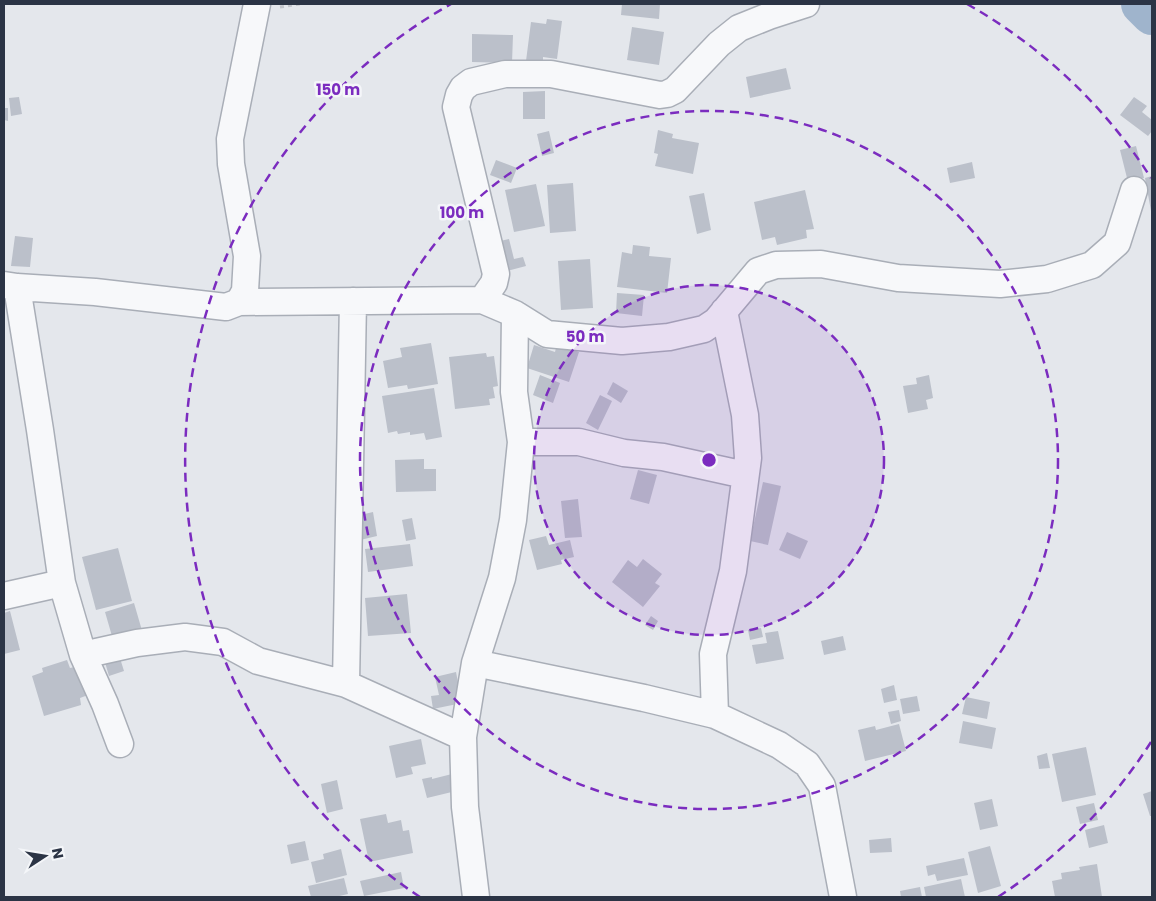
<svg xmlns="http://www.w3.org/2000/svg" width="1156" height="901" font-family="Poppins,sans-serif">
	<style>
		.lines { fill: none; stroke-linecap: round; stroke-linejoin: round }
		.river { stroke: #9fb4cc; stroke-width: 42 }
		.building { fill: #bbc0ca }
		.minor-casing { stroke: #a9aeb7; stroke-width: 29 }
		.path { stroke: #c2c5cb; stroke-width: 3; stroke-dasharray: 4 4; stroke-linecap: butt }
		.minor { stroke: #f7f8fa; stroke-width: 26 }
		.ring { fill: none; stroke: #7b2cbf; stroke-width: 2.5; stroke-dasharray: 9 6 }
		.centre { fill: #7b2cbf; stroke: #f4f6f9; stroke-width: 2.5 }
		.ring-label { font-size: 15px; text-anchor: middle; font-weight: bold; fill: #7b2cbf; stroke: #f4f6f9; stroke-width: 5; stroke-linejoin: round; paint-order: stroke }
	</style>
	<rect width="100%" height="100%" fill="#e4e7ec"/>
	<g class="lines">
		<path class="river" d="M1142 4 1152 14"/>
	</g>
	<path class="building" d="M622 4H660L659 19 621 15Z
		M547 19 562 21 557 59 543 57V63L526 61 531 22 546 24Z
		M632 27 664 32 659 65 627 60Z
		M472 34 513 35 512 63 472 62Z
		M786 68 791 89 750 98 746 77Z
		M545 91V119H523V92Z
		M19 97 22 114 11 116 9 98Z
		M1134 97 1147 106 1142 112 1152 120V131L1148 136 1120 115Z
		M4 108H8V121L4 120Z
		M658 130 673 134 672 138 699 143 693 174 655 166 658 154 654 153Z
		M549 131 554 153 542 156 537 134Z
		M1136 146 1144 178 1128 182 1120 150Z
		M496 160 517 168 511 183 490 175Z
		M972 162 975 178 950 183 947 168Z
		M1152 176V211H1151L1145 178Z
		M573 183 576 231 550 233 547 185Z
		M536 184 545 226 514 232 505 190Z
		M805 190 814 229 806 230 807 238 777 245 775 237 762 240 754 202Z
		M704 193 711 230 697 234 689 196Z
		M15 236 33 238 30 267 11 266Z
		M509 239 514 259 523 257 526 266 499 273 491 243Z
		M633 245 650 247 649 256 671 258 667 293 617 287 622 252 632 254Z
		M590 259 593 308 561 310 558 261Z
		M617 293 644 295 642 316 616 313Z
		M431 343 438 384 408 389 407 385 388 388 383 361 402 357 400 348Z
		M557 344 579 352 569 382 527 368 534 345 555 352Z
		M486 353 487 357 494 356 498 386 493 387 495 398 489 399 490 405 455 409 449 357Z
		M540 375 560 383 553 403 533 395Z
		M929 375 933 398 926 400 928 409 908 413 903 386 917 384 916 378Z
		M613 382 628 391 621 403 607 394Z
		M434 388 442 437 426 440 424 433 410 435V432L398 434 397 431 388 433 382 396Z
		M600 395 612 401 598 430 586 423Z
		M424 459V469H436V491L396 492 395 460Z
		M638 470 657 475 649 504 630 499Z
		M763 482 781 486 768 545 750 541Z
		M578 499 582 537 565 538 561 501Z
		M373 512 377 536 360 540 356 516Z
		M412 518 416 539 406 541 402 520Z
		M787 532 808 541 800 559 779 550Z
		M546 536 549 545 570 540 574 557 561 560 562 564 537 570 529 540Z
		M410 544 413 566 368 572 365 549Z
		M118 548 132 601 96 610 82 557Z
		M643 559 662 574 655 583 660 586 643 607 612 582 628 560 637 567Z
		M407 594 411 633 368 636 365 598Z
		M134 603 143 634 114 643 105 612Z
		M10 611 20 650 4 654V613Z
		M651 616 658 621 653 630 645 625Z
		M761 628 763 637 750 640 748 630Z
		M778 631 784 659 756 664 752 645 767 643 765 633Z
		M843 636 846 650 824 655 821 641Z
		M119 655 124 671 109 676 104 659Z
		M67 660 70 668 79 666 88 695 80 698 81 705 44 716 32 676 43 672 42 668Z
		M456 672 462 703 433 709 431 696 439 695 435 677Z
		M894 685 897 700 884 703 881 689Z
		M917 696 920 711 903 714 900 699Z
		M966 697 990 702 987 719 962 714Z
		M899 710 901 721 891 724 888 712Z
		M963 721 996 728 992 749 959 743Z
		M899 724 906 751 865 761 858 730 875 726 876 730Z
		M421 739 426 764 411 767 413 774 396 778 389 746Z
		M1086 747 1096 795 1062 802 1052 754Z
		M1047 753 1050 768 1039 769 1037 756Z
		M452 774 456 791 427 798 422 779 432 777V779Z
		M337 780 343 809 327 813 321 784Z
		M1152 791V816H1150L1143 794Z
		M992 799 998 826 980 830 974 803Z
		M1094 803 1098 820 1080 824 1076 807Z
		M386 814 388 823 401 820 403 831 409 830 413 853 369 862 360 819Z
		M1104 825 1108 843 1089 848 1085 830Z
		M891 838 892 852 870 853 869 840Z
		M305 841 309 860 291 864 287 845Z
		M990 846 1001 886 978 893 968 852Z
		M341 849 347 875 316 883 311 862 324 859 323 854Z
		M964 858 968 875 937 881 935 874 928 876 926 866Z
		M1097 864 1102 897H1055L1052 881 1062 879 1061 873 1080 870 1079 867Z
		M401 872 404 888 364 896 360 881Z
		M344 878 348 894 335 897H311L308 886Z
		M961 879 965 897H926L924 887Z
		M920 887 922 897H901L900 891Z"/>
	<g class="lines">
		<g class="minor-casing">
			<path id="minor" d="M4 285 17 287 95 292 226 307 239 302 245 291 247 256 231 164 230 139 257 4
				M17 287 40 430 62 583 83 655 105 704 120 744
				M482 300 494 283 496 274 456 107 459 95 463 88 471 82 505 74H551L660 95 667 94 675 90 719 44 739 28 769 16 806 4
				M239 302 482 300 515 314 547 334 622 341 669 337 704 329 716 321 758 271 776 265 821 264 898 278 1000 284 1047 279 1092 265 1117 243 1134 190
				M521 442H579L624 453 663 457 745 475
				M4 596 62 583
				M83 655 137 643 185 637 223 642 258 661 346 684 463 737
				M475 663 644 698 715 715 779 745 807 764 822 786 843 897
				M346 684 353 301
				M715 715 713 654 733 571 748 458 745 415 724 311
				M476 897 465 807 463 737 475 663 502 578 513 520 521 442 514 392 515 314"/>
		</g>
		<path class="path" d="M280 7 300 4"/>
		<use href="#minor" class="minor"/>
	</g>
	<circle cx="709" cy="460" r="175" fill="#7b2cbf" fill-opacity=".12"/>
	<g class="ring">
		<circle cx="709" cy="460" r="175"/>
		<circle cx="709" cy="460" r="349"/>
		<path d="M1151 742A524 524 0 0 1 998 897M420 897A524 524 0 0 1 451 4M967 4A524 524 0 0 1 1151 178"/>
	</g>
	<circle cx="709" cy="460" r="8" class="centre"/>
	<g class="ring-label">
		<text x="338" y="95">150 m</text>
		<text x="462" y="218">100 m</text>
		<text x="585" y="342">50 m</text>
	</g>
	<rect width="1156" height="901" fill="none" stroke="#2b3445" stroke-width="10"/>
	<g transform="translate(45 856) rotate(78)" stroke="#f4f6f9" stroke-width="4" paint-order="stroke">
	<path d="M0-4L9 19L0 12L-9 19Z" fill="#2b3445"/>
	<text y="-8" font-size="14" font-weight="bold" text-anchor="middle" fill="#2b3445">N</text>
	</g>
</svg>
